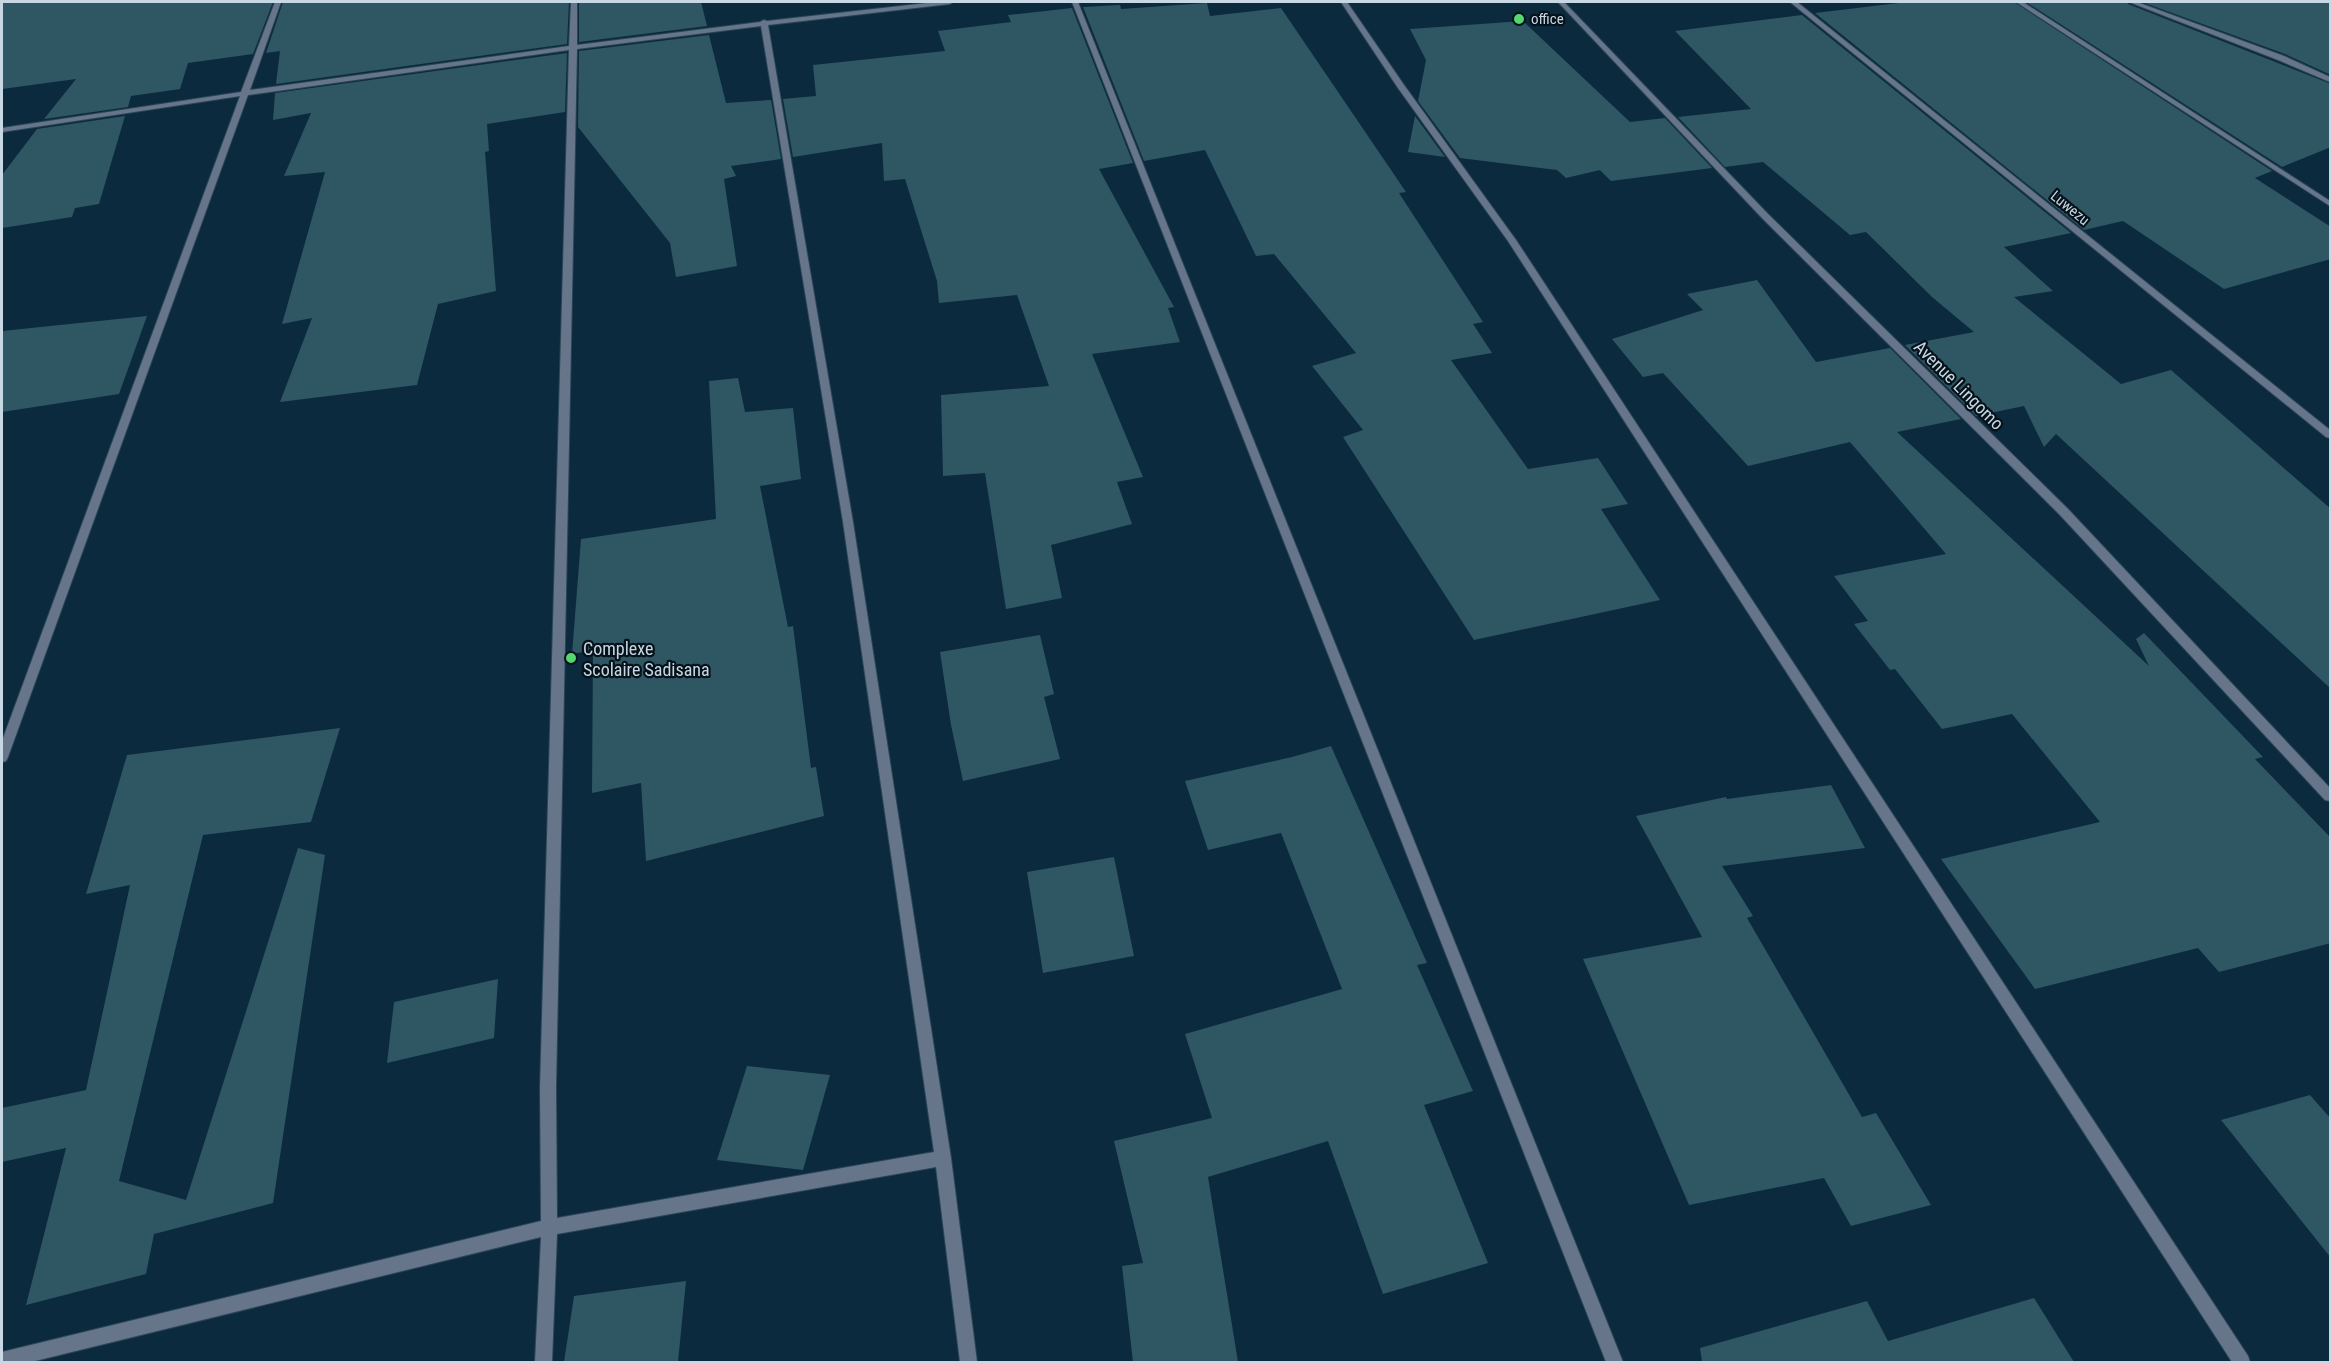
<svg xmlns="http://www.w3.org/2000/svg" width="2332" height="1364" font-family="'Roboto Condensed',sans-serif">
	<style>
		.building { fill: #2e5663 }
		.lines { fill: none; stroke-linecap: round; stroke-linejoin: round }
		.street-casing { stroke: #2a4658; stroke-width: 2 }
		.street { fill: #66758a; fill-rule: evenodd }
		.poi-dot { fill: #56d671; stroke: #06121a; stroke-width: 2 }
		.labels { text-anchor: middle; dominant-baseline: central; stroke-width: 4.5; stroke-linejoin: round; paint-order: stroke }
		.far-poi-label { font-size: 15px; fill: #c7d7e4; stroke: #06121a; text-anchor: start }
		.far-street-label { font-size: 15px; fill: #c7d7e4; stroke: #06121a }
		.street-label { font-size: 18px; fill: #c7d7e4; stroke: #06121a }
		.poi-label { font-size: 18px; fill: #c7d7e4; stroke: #06121a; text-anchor: start }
	</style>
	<rect width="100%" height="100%" fill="#0c2a3d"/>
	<path class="building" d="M2 2H273L253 54 188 63 180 89 131 96 128 107 44 119 76 79 2 89Z
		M283 2H569L567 44 276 84 280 51 266 53Z
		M579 2H701L707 26 579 42Z
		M1907 2H2014L2272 171 2255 178 2331 227V259L2224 289 2123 221 2084 230 1815 13Z
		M2026 2H2127L2128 4 2331 84V147L2282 167Z
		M2142 2H2331V75L2285 54Z
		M1207 3 1210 16 1281 8 1406 192 1399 193 1483 322 1473 324 1492 353 1451 360 1528 469 1598 458 1628 504 1601 509 1660 600 1474 640 1343 437 1363 430 1312 366 1356 353 1274 254 1256 256 1205 150 1144 161 1083 7 1120 5 1121 9Z
		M1072 8 1133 163 1099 169 1174 307 1168 308 1180 342 1092 354 1143 477 1117 482 1132 524 1051 545 1062 598 1006 609 985 473 943 476 941 395 1049 386 1017 295 939 303 937 281 905 179 884 181 882 143 793 157 783 99 816 96 813 65 945 51 938 31 1011 22 1008 15Z
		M1802 15 2071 233 2004 247 2053 291 2014 297 2121 384 2171 370 2331 509V689L2056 434 2044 447 2024 406 1976 416 1905 345 1974 332 1932 297 1866 232 1850 235 1763 162 1725 167 1678 117 1751 109 1675 31Z
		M1523 21 1630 122 1665 118 1712 168 1611 181 1600 170 1566 178 1557 170 1460 158 1418 101 1426 60 1410 29Z
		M709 35 726 103 771 100 781 159 731 166 736 176 724 179 737 266 676 277 670 243 578 127 579 51Z
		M567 53 565 112 487 124 489 151 485 152 496 291 438 304 417 385 280 402 312 318 282 324 325 172 284 176 311 113 273 120 275 93Z
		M125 116 99 204 75 208 72 217 2 228V175L37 129Z
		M1415 116 1445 157 1408 152Z
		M1757 280 1816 362 1890 348 1961 419 1897 432 2149 666 2136 639 2144 633 2263 757 2255 759 2331 838V943L2219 972 2198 948 2035 989 1941 859 2100 822 2012 714 1942 729 1895 669 1890 670 1854 624 1868 621 1834 576 1946 554 1850 442 1748 466 1663 373 1643 377 1612 339 1703 310 1687 294Z
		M147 316 119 394 2 412V331Z
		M738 378 745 412 793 408 801 479 760 486 788 627 793 626 811 768 816 767 824 816 646 861 641 783 592 793 593 650 572 654 581 539 716 519 709 381Z
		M1040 635 1054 694 1044 697 1060 759 963 781 951 725 940 652Z
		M340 728 311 822 203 835 119 1181 186 1200 298 848 325 855 273 1203 154 1234 146 1274 26 1305 66 1148 2 1162V1108L86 1090 130 885 86 894 127 755Z
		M1331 746 1427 963 1417 965 1473 1091 1424 1105 1488 1263 1383 1294 1328 1141 1208 1177 1238 1362H1133L1122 1266 1143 1263 1114 1141 1212 1118 1185 1034 1342 989 1281 833 1208 850 1185 781 1292 757Z
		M1831 785 1865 848 1722 866 1753 916 1747 918 1862 1117 1876 1113 1931 1205 1851 1226 1824 1178 1689 1205 1583 959 1702 937 1636 816 1726 797 1727 799Z
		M1114 857 1134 956 1043 973 1027 872Z
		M498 979 494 1038 387 1063 394 1002Z
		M747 1066 830 1075 803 1170 717 1160Z
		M2310 1095 2331 1119V1258L2221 1120Z
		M686 1281 678 1362H564L574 1296Z
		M2034 1298 2074 1362H1702L1700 1348 1867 1301 1888 1341Z"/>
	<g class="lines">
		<g class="street-casing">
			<path id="street" d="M275 2H281L250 90 569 46 571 2H577V45L760 22 764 20 767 21 936 2H953L950 4 768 25 853 522 951 1158 977 1362H960L936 1167 557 1234 552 1362H535L541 1237 31 1362H2V1352L541 1221 540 1088 569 50 248 95 8 757 6 761 2 762V741L240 96 2 132V128L241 92ZM761 26 843 522 934 1152 557 1218 556 1088 577 49Z
				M1072 2H1078L1623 1362H1606Z
				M1341 2H1347L1404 85 1516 240 2248 1356 2250 1362H2232L1508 241 1398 88Z
				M1558 2H1564L1768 214 2068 509 2330 788V801L2325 800 2060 515 1762 218Z
				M1790 2H1797L2330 430V438L2326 437Z
				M2016 2H2023L2330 201V206Z
				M2129 2H2137L2284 56 2330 77V82L2278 60Z"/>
		</g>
		<use href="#street" class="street"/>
	</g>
	<g class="poi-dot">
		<circle cx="1519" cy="19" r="6"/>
		<circle cx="571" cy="658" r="6"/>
	</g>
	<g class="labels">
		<g class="far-poi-label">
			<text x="1531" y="19">office</text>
		</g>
		<g class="far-street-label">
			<text transform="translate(2070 208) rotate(39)">Luwezu</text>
		</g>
		<g class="street-label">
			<text transform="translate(1959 385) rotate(45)">Avenue Lingomo</text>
		</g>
		<g class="poi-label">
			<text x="583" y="648">Complexe<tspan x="583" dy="21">Scolaire Sadisana</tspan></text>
		</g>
	</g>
	<rect width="2332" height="1364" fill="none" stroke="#c7d7e4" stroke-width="6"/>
</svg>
